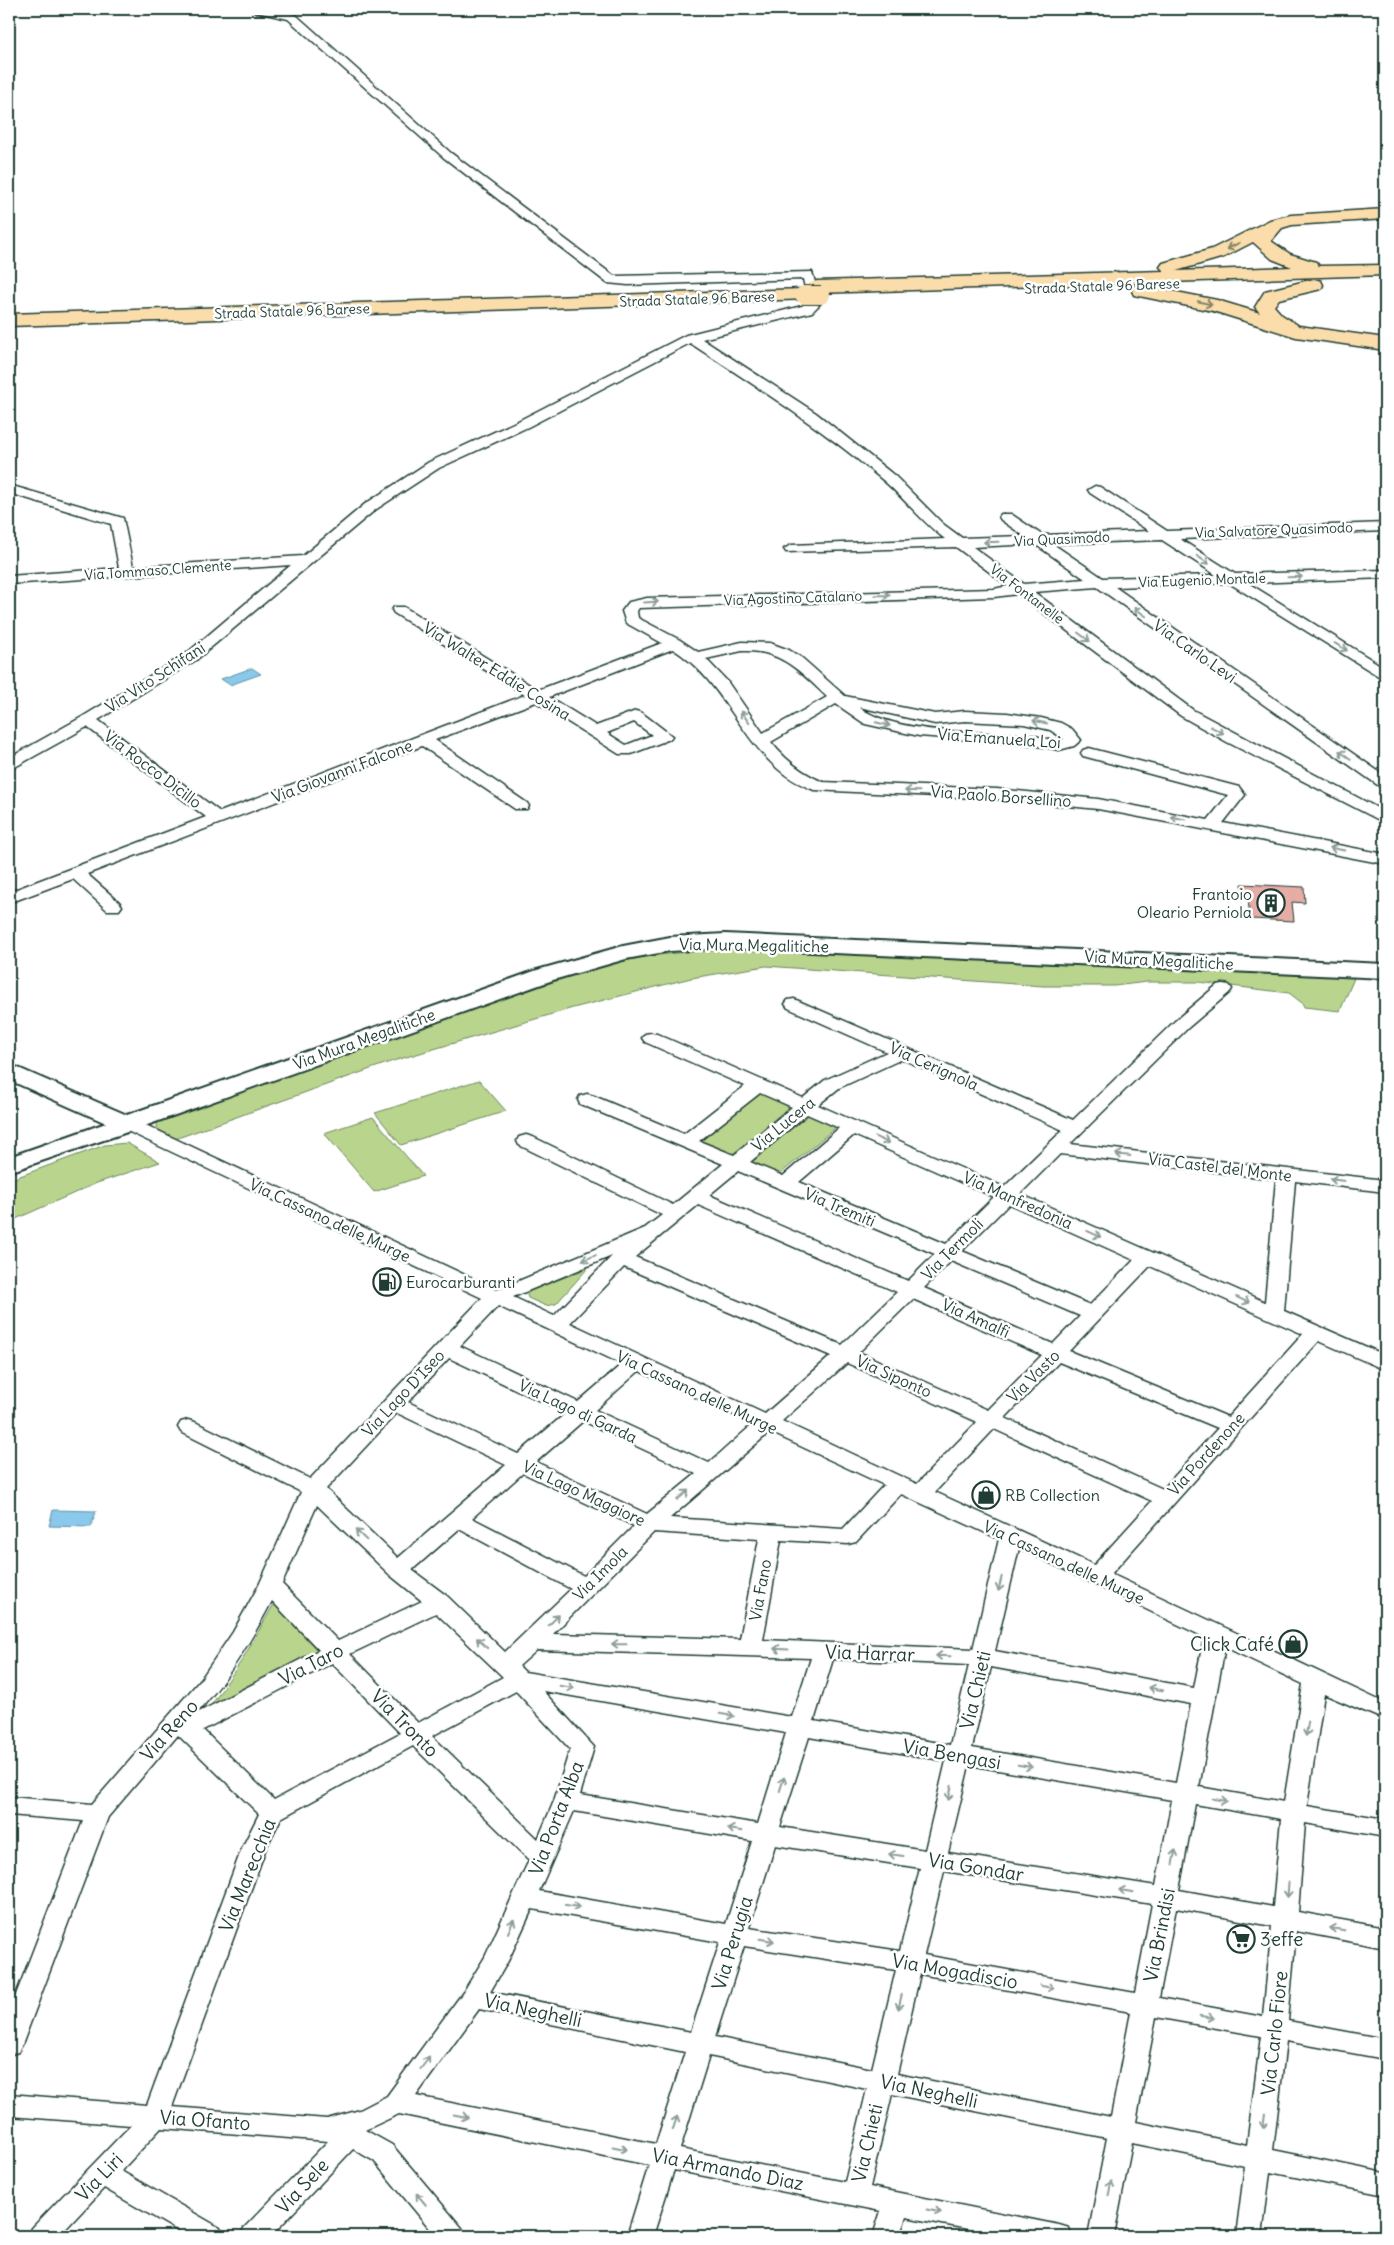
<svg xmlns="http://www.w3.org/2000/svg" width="1394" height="2245" font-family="Delius,sans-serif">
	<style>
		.green { fill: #b9d48c; stroke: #6c8860 }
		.water { fill: #8ac9eb; stroke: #5f91a2 }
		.building { fill: #e6aca6; stroke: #1f3d34 }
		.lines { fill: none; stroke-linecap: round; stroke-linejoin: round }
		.minor-casing { stroke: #1f3d34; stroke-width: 3 }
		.tertiary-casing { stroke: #1f3d34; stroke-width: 4 }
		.trunk-casing { stroke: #1f3d34; stroke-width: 3 }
		.minor { fill: #fff; fill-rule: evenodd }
		.tertiary { fill: #fff; fill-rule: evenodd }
		.trunk { fill: #fbddab; fill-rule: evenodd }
		.trunk-bridge-casing { stroke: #1f3d34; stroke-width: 20; stroke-linecap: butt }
		.trunk-bridge { stroke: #fbddab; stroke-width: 18 }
		.oneway { stroke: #82856a }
		.oneway2 { stroke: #8f9e9a }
		.labels { text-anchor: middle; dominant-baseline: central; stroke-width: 5; stroke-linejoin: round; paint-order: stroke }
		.far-street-label { font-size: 14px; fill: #1f3d34; stroke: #fff }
		.street-label { font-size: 16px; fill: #1f3d34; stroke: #fff }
		.poi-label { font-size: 16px; fill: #1f3d34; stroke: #fff; text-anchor: start }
		.near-poi-label { font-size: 19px; fill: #1f3d34; stroke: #fff; text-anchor: end }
		.near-street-label { font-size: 19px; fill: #1f3d34; stroke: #fff }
	</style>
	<rect width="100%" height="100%" fill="#fff"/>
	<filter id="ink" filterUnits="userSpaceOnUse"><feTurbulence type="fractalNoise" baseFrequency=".02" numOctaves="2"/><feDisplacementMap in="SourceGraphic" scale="10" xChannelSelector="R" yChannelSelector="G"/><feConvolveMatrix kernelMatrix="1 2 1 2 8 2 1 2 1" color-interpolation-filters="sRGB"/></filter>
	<g filter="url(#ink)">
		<path class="green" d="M719 949C931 953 1143 969 1355 976L1340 1011 1304 1007 1302 1003 1289 993 1198 982H1147L1114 986H1043L766 966 691 978 573 1008 393 1061 175 1139 157 1129V1124L162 1118 590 969 647 956Z
			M479 1080 506 1111 401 1145 375 1113Z
			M760 1093 790 1106 732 1155 701 1141Z
			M808 1115 836 1127 779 1175 751 1163Z
			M373 1117 423 1176 374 1192 324 1133Z
			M127 1143 160 1162 97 1183 9 1222V1180L105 1145Z
			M588 1268 556 1304 546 1306 528 1298 527 1295 530 1291Z
			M274 1604 319 1652 208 1710 242 1660Z"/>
		<path class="water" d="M252 668 261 674 230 685 221 679Z
			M53 1510 96 1511 91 1527 49 1526Z"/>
		<path class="building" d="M1242 884 1304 887 1305 903 1292 902 1294 921 1250 919 1248 899H1242Z"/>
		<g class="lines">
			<g class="minor-casing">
				<path id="minor" d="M251 9H269L296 15 451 153 614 276 812 272 821 303 812 312 702 339 816 413 895 476 943 524 962 538 1024 536 1001 520 999 517 1001 514H1011L1042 535 1149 531 1090 493 1088 490 1095 486 1100 487 1167 531 1385 523V531L1180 539 1235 574 1385 570V578L1248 583 1385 668V679L1380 677 1229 583 1115 587 1385 776V788L1379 786 1097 587 1034 592 1193 710 1385 812V823L1227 742 1181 716 1018 594 994 597 639 608 637 611 638 618 680 640 698 652 742 642 770 643 789 650 802 658 845 696 935 714 965 711 1007 713 1041 718 1061 723 1072 729 1081 740 1074 746 1059 750 1033 745 919 736 865 724 836 704 771 742C785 760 802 773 823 782L997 789 1098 799 1208 820 1228 795 1083 756 1081 753 1083 750 1089 748 1239 787 1245 795 1223 823 1385 854V864L1098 809 997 799 814 790C801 785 789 779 778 769 737 733 721 679 673 649L549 697 596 726 636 711 642 713 672 736 670 739 631 754H619L536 702 435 740 527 803 529 806 527 809H515L422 746 87 874 119 902 122 906 119 910H107L73 879 9 903V892L206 817 87 727 15 767 9 769V758L82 717 186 654 291 565 9 584V576L119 568 111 524 9 493V485L123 518 133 567 303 556 365 504 429 462 518 421 686 335 802 306 808 302 803 279 628 285 607 283 443 157 288 19 252 11ZM690 343C757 387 823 429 884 481 905 499 922 522 945 539L791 545 784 549 786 552 956 547 1008 586 994 589 647 598 629 602 622 611 626 623 662 643 538 690 404 607H394L392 610 394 613 525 695 220 812 98 720 196 660 375 510 439 468 528 427ZM1162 540 1216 575 1103 578 1053 544ZM1035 544 1085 579 1024 584 973 547ZM742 651C781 649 801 672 827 697L763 733 727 681 706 659ZM859 707 935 724 965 721 1024 724 1050 730 1064 739C1053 743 1041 736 1029 735 983 732 896 735 859 707ZM634 722 652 735 626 745 607 733Z
					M1223 984 1229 985 1232 989 1229 993 1189 1027 1070 1144 1385 1180V1192L1295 1181 1284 1311 1385 1355V1370L1319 1341 1111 1574 1385 1703V1720L1324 1694 1307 1806 1385 1819V1837L1305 1823 1298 1912 1385 1928V1948L1296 1931 1288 2021 1385 2039V2059L1286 2041 1273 2150 1385 2173V2195L1270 2172 1262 2236H1236L1245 2166 1132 2143 1114 2236H1088L1107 2138 892 2094 870 2187 1059 2225 1069 2228 1072 2236H1004L906 2217 899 2236H873L881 2211 674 2170 653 2236H627L649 2165 399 2114 365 2130 392 2145 462 2228 465 2236H436L374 2161 353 2149 271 2236H241L244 2228 328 2141 161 2128 121 2171 220 2228 223 2236H187L104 2188 59 2236H29L32 2228 131 2125 9 2116V2094L147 2105 242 1848 259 1814 178 1735 108 1817 22 2045 18 2052 9 2055V2013L83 1821 9 1815V1797L92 1804 201 1679 233 1632 259 1585 301 1492 181 1432 178 1427 181 1422 188 1420 195 1422 310 1479 482 1298 121 1128 119 1124 121 1120 128 1118 135 1120 497 1290 645 1228 662 1215 519 1145 517 1141 519 1137 526 1135 533 1137 673 1205 723 1164 580 1104 578 1100 580 1096 587 1094 594 1096 684 1134 745 1086 645 1042 642 1038 645 1034 651 1033 657 1034 803 1098 825 1080 887 1052 788 1008 785 1004 788 1000 794 999 1073 1120 1177 1019 1217 985ZM902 1059 1063 1130 1004 1187 818 1105 839 1088ZM760 1093 792 1107 734 1155 699 1141ZM807 1114 839 1128 783 1176 750 1162ZM854 1135 994 1197 946 1244 799 1182ZM1060 1154 1276 1179 1265 1302 1020 1194ZM738 1171 935 1254 908 1281 709 1195ZM1009 1204 1134 1260 1090 1305 962 1251ZM698 1205 897 1292 842 1345 635 1257ZM612 1256 554 1316 513 1297ZM951 1261 1080 1316 1053 1344 924 1288ZM1150 1266 1303 1334 1228 1417 1069 1351ZM624 1267 831 1356 765 1414 570 1323ZM913 1299 1042 1355 988 1410 859 1352ZM498 1306 622 1364 578 1402 460 1346ZM449 1358 566 1413 518 1454 408 1402ZM1059 1362 1218 1428 1163 1489 1005 1418ZM847 1363 977 1422 917 1484 782 1421ZM639 1371 753 1424 709 1463 595 1410ZM397 1413 506 1465 398 1558 326 1489ZM583 1421 696 1474 647 1514 536 1462ZM994 1429 1152 1501 1094 1565 935 1492ZM770 1432 884 1485 843 1529 670 1518ZM523 1473 634 1526 584 1576 472 1518ZM901 1494 999 1539 973 1649 763 1640 781 1540 848 1544 856 1542ZM317 1505 390 1575 422 1601 338 1641 282 1584ZM459 1529 571 1589 505 1652 447 1596 412 1570ZM654 1532 759 1539 740 1639 553 1634ZM1019 1548 1204 1637 1194 1688 995 1651ZM272 1601 319 1650 197 1713C228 1679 251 1641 272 1601ZM436 1613 503 1677 418 1723 350 1654ZM1225 1647 1303 1684 1284 1802 1199 1787ZM537 1650 811 1658 792 1717 525 1672 519 1666ZM833 1659 969 1665 950 1745 814 1721ZM332 1663 400 1733 274 1800 203 1730ZM991 1667 1191 1704 1176 1783 972 1748ZM516 1691 570 1749 554 1801 538 1839 432 1736ZM543 1691 786 1733 758 1824 580 1795 594 1747ZM809 1737 946 1761 925 1850 780 1827ZM413 1746 529 1860 485 1957 464 1991 387 2096 360 2110 327 2119 172 2107 266 1848 281 1818ZM969 1765 1172 1800 1156 1886 948 1853ZM1195 1804 1281 1819 1273 1907 1179 1890ZM574 1811 752 1841 726 1924 539 1891ZM775 1845 920 1868 900 1951 749 1928ZM944 1871 1152 1904 1135 1993 924 1955ZM1176 1908 1272 1926 1263 2017 1159 1998ZM532 1909 720 1942 691 2032 490 1992 508 1961ZM744 1946 896 1970 872 2069 715 2037ZM920 1974 1131 2012 1111 2117 897 2074ZM479 2009 685 2052 656 2144 416 2096ZM1156 2017 1261 2036 1247 2145 1136 2122ZM709 2056 867 2089 845 2182 680 2149Z"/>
			</g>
			<g class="tertiary-casing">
				<path id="tertiary" d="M725 934 1385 964V978L725 948 670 951 626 959 553 980 136 1129 9 1172V1157L106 1123 9 1080V1064L127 1115 537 970 623 946 670 937Z"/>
			</g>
			<g class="trunk-casing">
				<path id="trunk" d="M1385 209V219L1292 225 1282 228 1271 241 1290 254 1316 262 1319 266 1385 265V275L817 293 810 291 808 287 810 283 817 281 1164 271 1160 267 1163 263 1212 249 1270 220 1291 215ZM1253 242 1272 259 1292 267 1176 271 1224 257Z
					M1314 279 1321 281 1323 285 1321 289 1279 299 1274 306 1282 315 1299 326 1385 338V350L1296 337 1213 311 1134 295 1132 291 1134 287 1141 285 1217 300 1260 313 1255 307 1265 291Z
					M804 289 811 291 813 295 811 299 9 326V314Z"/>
			</g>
			<use href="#minor" class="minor"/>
			<use href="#tertiary" class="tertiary"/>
			<use href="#trunk" class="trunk"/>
			<g class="trunk-bridge-casing">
				<path id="trunk-bridge" d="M804 295H821"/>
			</g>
			<use href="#trunk-bridge" class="trunk-bridge"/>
		</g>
		<defs><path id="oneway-shaft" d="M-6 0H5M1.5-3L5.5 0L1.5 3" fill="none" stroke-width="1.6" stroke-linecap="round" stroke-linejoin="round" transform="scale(1.25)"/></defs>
		<g class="oneway">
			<use href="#oneway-shaft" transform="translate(1233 246) rotate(154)"/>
			<use href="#oneway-shaft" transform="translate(1205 303) rotate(13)"/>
		</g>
		<g class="oneway2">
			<use href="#oneway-shaft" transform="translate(991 542) rotate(178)"/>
			<use href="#oneway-shaft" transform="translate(1203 560) rotate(33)"/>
			<use href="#oneway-shaft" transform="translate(1295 577) rotate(-2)"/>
			<use href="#oneway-shaft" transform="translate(883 595) rotate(-1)"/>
			<use href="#oneway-shaft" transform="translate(651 602) rotate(-3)"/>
			<use href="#oneway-shaft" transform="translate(1140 612) rotate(-145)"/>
			<use href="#oneway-shaft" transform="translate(1084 637) rotate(37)"/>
			<use href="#oneway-shaft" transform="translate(1341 647) rotate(31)"/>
			<use href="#oneway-shaft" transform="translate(745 717) rotate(-125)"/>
			<use href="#oneway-shaft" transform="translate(1040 722) rotate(-169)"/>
			<use href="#oneway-shaft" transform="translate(883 724) rotate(14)"/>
			<use href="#oneway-shaft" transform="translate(1217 730) rotate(28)"/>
			<use href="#oneway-shaft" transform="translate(1345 755) rotate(-145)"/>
			<use href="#oneway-shaft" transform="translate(912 791) rotate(-178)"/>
			<use href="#oneway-shaft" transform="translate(1178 818) rotate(-169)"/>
			<use href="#oneway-shaft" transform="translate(1337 849) rotate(-169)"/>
			<use href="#oneway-shaft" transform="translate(882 1140) rotate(24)"/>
			<use href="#oneway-shaft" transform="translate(1123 1155) rotate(-173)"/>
			<use href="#oneway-shaft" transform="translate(1337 1180) rotate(-173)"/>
			<use href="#oneway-shaft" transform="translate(1094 1234) rotate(24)"/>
			<use href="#oneway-shaft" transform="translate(589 1258) rotate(158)"/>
			<use href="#oneway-shaft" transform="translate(1243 1300) rotate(24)"/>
			<use href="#oneway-shaft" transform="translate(683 1495) rotate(-40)"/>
			<use href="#oneway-shaft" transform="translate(361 1535) rotate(-136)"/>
			<use href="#oneway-shaft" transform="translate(1000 1584) rotate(103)"/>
			<use href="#oneway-shaft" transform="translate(554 1620) rotate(-45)"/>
			<use href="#oneway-shaft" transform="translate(482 1643) rotate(-137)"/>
			<use href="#oneway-shaft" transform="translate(619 1644) rotate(-179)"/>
			<use href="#oneway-shaft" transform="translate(781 1649) rotate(-177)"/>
			<use href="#oneway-shaft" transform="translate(943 1656) rotate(-178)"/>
			<use href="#oneway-shaft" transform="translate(567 1687) rotate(10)"/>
			<use href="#oneway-shaft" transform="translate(1156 1689) rotate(-169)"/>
			<use href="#oneway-shaft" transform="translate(727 1715) rotate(10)"/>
			<use href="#oneway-shaft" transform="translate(1307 1729) rotate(99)"/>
			<use href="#oneway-shaft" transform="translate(1025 1766) rotate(10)"/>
			<use href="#oneway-shaft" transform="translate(782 1784) rotate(-72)"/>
			<use href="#oneway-shaft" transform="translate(950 1793) rotate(103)"/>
			<use href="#oneway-shaft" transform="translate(1220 1800) rotate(10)"/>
			<use href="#oneway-shaft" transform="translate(735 1830) rotate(-170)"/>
			<use href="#oneway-shaft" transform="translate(896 1855) rotate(-172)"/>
			<use href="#oneway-shaft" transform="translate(1174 1857) rotate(-79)"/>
			<use href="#oneway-shaft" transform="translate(1288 1890) rotate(94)"/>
			<use href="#oneway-shaft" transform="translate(1126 1891) rotate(-171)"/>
			<use href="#oneway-shaft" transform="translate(572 1906) rotate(10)"/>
			<use href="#oneway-shaft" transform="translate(511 1926) rotate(-66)"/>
			<use href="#oneway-shaft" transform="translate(1337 1929) rotate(-170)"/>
			<use href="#oneway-shaft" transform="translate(767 1940) rotate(9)"/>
			<use href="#oneway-shaft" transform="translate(1047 1987) rotate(11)"/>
			<use href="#oneway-shaft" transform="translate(900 2002) rotate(103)"/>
			<use href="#oneway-shaft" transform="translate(1207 2017) rotate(10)"/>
			<use href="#oneway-shaft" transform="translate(425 2063) rotate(-53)"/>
			<use href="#oneway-shaft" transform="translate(461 2116) rotate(11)"/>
			<use href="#oneway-shaft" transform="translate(1264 2121) rotate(97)"/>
			<use href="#oneway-shaft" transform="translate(675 2123) rotate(-72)"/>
			<use href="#oneway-shaft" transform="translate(620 2148) rotate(11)"/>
			<use href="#oneway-shaft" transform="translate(1110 2188) rotate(-79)"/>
			<use href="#oneway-shaft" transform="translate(421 2199) rotate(-130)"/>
			<use href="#oneway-shaft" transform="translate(934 2211) rotate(11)"/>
		</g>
	</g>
	<defs>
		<g id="building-ring" transform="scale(1.4375)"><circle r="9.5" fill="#fff" stroke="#1f3d34" stroke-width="1.5"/><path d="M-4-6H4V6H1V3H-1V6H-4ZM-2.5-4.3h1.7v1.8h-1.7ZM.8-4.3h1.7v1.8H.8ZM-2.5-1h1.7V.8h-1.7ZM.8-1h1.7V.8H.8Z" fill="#1f3d34"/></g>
		<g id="fuel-ring" transform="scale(1.4375)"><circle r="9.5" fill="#fff" stroke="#1f3d34" stroke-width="1.5"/><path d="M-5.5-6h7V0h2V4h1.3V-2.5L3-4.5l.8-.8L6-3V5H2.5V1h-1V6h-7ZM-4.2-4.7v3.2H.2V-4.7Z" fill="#1f3d34"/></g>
		<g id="shop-ring" transform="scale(1.4375)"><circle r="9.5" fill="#fff" stroke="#1f3d34" stroke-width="1.5"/><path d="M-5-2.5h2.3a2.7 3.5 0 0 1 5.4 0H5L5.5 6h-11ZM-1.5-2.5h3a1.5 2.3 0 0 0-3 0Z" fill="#1f3d34"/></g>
		<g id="supermarket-ring" transform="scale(1.4375)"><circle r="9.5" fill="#fff" stroke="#1f3d34" stroke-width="1.5"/><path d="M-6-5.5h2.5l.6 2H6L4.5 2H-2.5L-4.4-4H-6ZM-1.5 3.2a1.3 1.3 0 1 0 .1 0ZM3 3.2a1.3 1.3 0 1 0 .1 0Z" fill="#1f3d34"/></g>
	</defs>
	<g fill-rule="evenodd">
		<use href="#building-ring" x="1271" y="903"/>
		<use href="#fuel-ring" x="387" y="1282"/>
		<use href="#shop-ring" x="986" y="1495"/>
		<use href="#shop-ring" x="1293" y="1644"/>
		<use href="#supermarket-ring" x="1241" y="1939"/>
	</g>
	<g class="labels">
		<g class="far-street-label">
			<text transform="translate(1102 286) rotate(-2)">Strada Statale 96 Barese</text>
			<text transform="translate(697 299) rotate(-2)">Strada Statale 96 Barese</text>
			<text transform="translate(292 311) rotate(-2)">Strada Statale 96 Barese</text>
			<text transform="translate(1274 530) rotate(-2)">Via Salvatore Quasimodo</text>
			<text transform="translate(1062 539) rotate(-3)">Via Quasimodo</text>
			<text transform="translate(158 570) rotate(-4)">Via Tommaso Clemente</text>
			<text transform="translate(1202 580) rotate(-2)">Via Eugenio Montale</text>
			<text transform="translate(1027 594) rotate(37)">Via Fontanelle</text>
			<text transform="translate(793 598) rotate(-2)">Via Agostino Catalano</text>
		</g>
		<g class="street-label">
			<text transform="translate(1195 651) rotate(35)">Via Carlo Levi</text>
			<text transform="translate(497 671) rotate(32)">Via Walter Eddie Cosina</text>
			<text transform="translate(155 677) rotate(-33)">Via Vito Schifani</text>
			<text transform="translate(999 738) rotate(4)">Via Emanuela Loi</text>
			<text transform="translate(153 769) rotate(37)">Via Rocco Dicillo</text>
			<text transform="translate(342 771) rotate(-21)">Via Giovanni Falcone</text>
			<text transform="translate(1001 796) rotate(4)">Via Paolo Borsellino</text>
			<text transform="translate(754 945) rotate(1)">Via Mura Megalitiche</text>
			<text transform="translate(1159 960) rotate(3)">Via Mura Megalitiche</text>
			<text transform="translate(364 1039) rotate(-20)">Via Mura Megalitiche</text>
			<text transform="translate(934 1066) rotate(24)">Via Cerignola</text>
			<text transform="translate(783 1124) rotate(-39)">Via Lucera</text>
			<text transform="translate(1220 1167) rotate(7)">Via Castel del Monte</text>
			<text transform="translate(1018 1200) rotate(24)">Via Manfredonia</text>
			<text transform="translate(840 1207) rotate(23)">Via Tremiti</text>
			<text transform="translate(330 1220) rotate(25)">Via Cassano delle Murge</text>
			<text transform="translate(952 1249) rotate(-45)">Via Termoli</text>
			<text transform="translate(976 1318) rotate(24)">Via Amalfi</text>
			<text transform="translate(894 1376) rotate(24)">Via Siponto</text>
			<text transform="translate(1033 1376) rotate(-45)">Via Vasto</text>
			<text transform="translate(697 1392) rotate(25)">Via Cassano delle Murge</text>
			<text transform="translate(403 1393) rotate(-47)">Via Lago D'Iseo</text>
			<text transform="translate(578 1411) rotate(25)">Via Lago di Garda</text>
			<text transform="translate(1206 1454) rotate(-48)">Via Pordenone</text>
			<text transform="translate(584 1493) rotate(25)">Via Lago Maggiore</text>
			<text transform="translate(1064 1562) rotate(25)">Via Cassano delle Murge</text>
			<text transform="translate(600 1573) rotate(-45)">Via Imola</text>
			<text transform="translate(760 1590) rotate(-80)">Via Fano</text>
		</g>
		<g class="poi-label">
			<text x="1252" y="894" text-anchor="end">Frantoio<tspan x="1252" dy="18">Oleario Perniola</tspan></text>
			<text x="406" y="1282">Eurocarburanti</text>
			<text x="1005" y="1495">RB Collection</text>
		</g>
		<g class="near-poi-label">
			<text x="1274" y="1644">Click Café</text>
			<text x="1260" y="1939" text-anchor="start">3effe</text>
		</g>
		<g class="near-street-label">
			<text transform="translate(870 1653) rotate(2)">Via Harrar</text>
			<text transform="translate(311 1664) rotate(-27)">Via Taro</text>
			<text transform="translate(975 1690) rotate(-77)">Via Chieti</text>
			<text transform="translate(405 1723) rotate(45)">Via Tronto</text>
			<text transform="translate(169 1730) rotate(-48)">Via Reno</text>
			<text transform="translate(952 1754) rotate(10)">Via Bengasi</text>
			<text transform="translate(556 1818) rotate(-69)">Via Porta Alba</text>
			<text transform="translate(976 1867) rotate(9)">Via Gondar</text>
			<text transform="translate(247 1875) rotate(-68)">Via Marecchia</text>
			<text transform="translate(1159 1935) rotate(-79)">Via Brindisi</text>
			<text transform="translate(732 1943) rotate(-73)">Via Perugia</text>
			<text transform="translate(955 1971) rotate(10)">Via Mogadiscio</text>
			<text transform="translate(533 2010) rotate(12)">Via Neghelli</text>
			<text transform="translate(1274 2033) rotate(-84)">Via Carlo Fiore</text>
			<text transform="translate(929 2091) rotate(12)">Via Neghelli</text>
			<text transform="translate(205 2120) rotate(4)">Via Ofanto</text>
			<text transform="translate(867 2143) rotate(-77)">Via Chieti</text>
			<text transform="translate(728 2169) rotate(11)">Via Armando Diaz</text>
			<text transform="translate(99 2177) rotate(-46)">Via Liri</text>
			<text transform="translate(302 2186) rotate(-47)">Via Sele</text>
		</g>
	</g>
	<rect width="1394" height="2245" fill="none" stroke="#fff" stroke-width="30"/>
	<rect x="15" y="15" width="1364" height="2215" fill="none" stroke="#1f3d34" stroke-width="2" filter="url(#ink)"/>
</svg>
